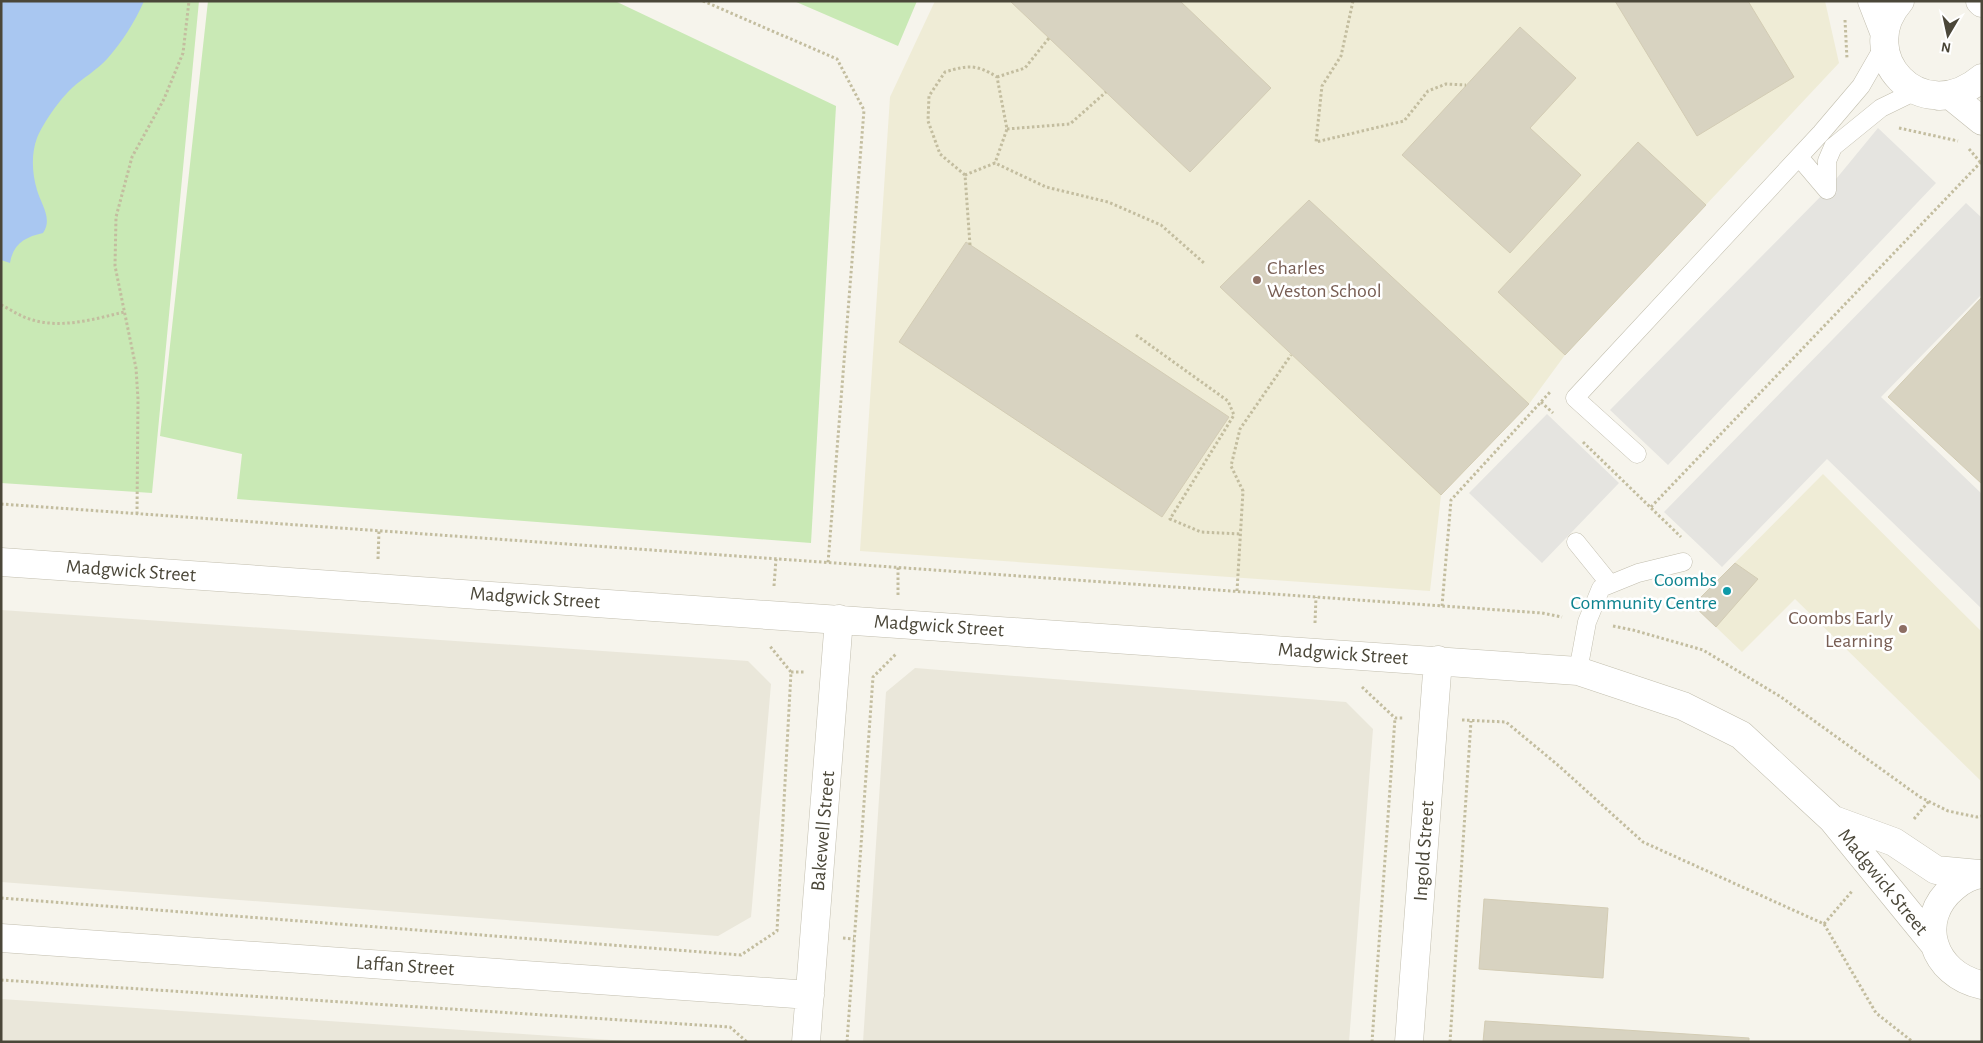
<svg xmlns="http://www.w3.org/2000/svg" width="1983" height="1043" font-family="'Alegreya Sans',sans-serif">
	<style>
		.residential { fill: #eae7da }
		.education { fill: #efecd6 }
		.green { fill: #c9e9b5 }
		.parking { fill: #e5e4e0 }
		.water { fill: #a9c7f1 }
		.building { fill: #d8d3c1; stroke: #d3ccb4 }
		.lines { fill: none; stroke-linecap: round; stroke-linejoin: round }
		.service-casing { stroke: #c2beae; stroke-width: 19 }
		.minor-casing { stroke: #c2beae; stroke-width: 29 }
		.path { stroke: #c3bd9f; stroke-width: 3; stroke-dasharray: 2.5 2.5; stroke-linecap: butt }
		.service { stroke: #fff; stroke-width: 18 }
		.minor { stroke: #fff; stroke-width: 28 }
		.education-dot { fill: #8d6e63; stroke: #fff; stroke-width: 2 }
		.culture-dot { fill: #0f9aa8; stroke: #fff; stroke-width: 2 }
		.labels { text-anchor: middle; dominant-baseline: central; stroke-width: 5; stroke-linejoin: round; paint-order: stroke }
		.education-label { font-size: 20px; fill: #785e54; stroke: #fff; text-anchor: start }
		.street-label { font-size: 20px; fill: #4b4739; stroke: #fff }
		.culture-label { font-size: 20px; fill: #0d838f; stroke: #fff; text-anchor: end }
	</style>
	<rect width="100%" height="100%" fill="#f6f4ec"/>
	<path class="residential" d="M1 610 748 661 771 684 751 917 718 936 1 882Z
		M915 668 1346 702 1373 729 1349 1042H863L886 692Z
		M1 999 642 1042H1Z"/>
	<path class="education" d="M935 1H1825L1839 63 1565 355 1529 404 1441 495 1430 591 860 551 890 97Z
		M1823 474 1982 632V782L1795 599 1742 652 1693 605Z"/>
	<path class="green" d="M1 1H199L152 493 1 483Z
		M208 1H615L836 106 811 543 237 499 242 454 160 436Z
		M794 1H917L898 46Z"/>
	<path class="parking" d="M1878 128 1936 183 1668 465 1610 410 1827 190Z
		M1966 203 1982 218V294L1881 397 1982 494V609L1827 459 1722 567 1664 512Z
		M1547 414 1619 483 1542 563 1469 493Z"/>
	<path class="water" d="M1 1H144C135 22 122 42 107 59 97 70 83 78 72 88 60 99 43 123 37 138 31 154 32 173 37 190 41 204 53 219 43 233 25 237 13 244 10 263L1 260Z"/>
	<path class="building" d="M1010 1H1180L1271 88 1190 172Z
		M1615 1H1748L1794 77 1697 136Z
		M1520 27 1576 78 1530 128 1581 175 1510 253 1402 155Z
		M1638 142 1706 205 1565 355 1498 292Z
		M1309 200 1529 404 1441 495 1220 287Z
		M966 242 1229 417 1162 517 899 342Z
		M1982 297V484L1888 397Z
		M1735 563 1758 579 1716 627 1693 605Z
		M1484 899 1608 908 1603 978 1479 969Z
		M1485 1021 1749 1038V1042H1483Z"/>
	<g class="lines">
		<g class="service-casing">
			<path id="service" d="M1799 157 1827 190
				M1827 190V161L1833 147 1881 108 1916 91
				M1637 454 1575 398 1821 133 1861 86 1884 46
				M1576 542 1610 584
				M1578 671 1587 622 1601 588 1638 573 1683 562"/>
		</g>
		<g class="minor-casing">
			<path id="minor" d="M1872 1 1884 32
				M1900 1C1853 54 1920 130 1982 78
				M1980 1 1982 3
				M1939 96 1950 95 1982 121
				M1 562 1578 671 1683 706 1741 735 1832 819 1934 944
				M1834 820 1894 842 1936 870 1979 874
				M1982 874C1972 875 1962 880 1954 887 1914 920 1933 975 1982 985
				M1 938 810 995
				M806 1042 839 619
				M1409 1042 1438 660"/>
		</g>
		<path class="path" d="M703 1 837 59 864 110 828 563
			M1353 1 1341 56 1322 86 1316 142 1404 121 1428 91 1446 84 1466 85
			M1845 20 1847 59
			M997 77 1025 68 1049 38
			M1899 128 1958 141
			M1007 129 1070 124 1106 92
			M1969 149 1981 163
			M965 175 940 154 928 121 929 96 945 72C968 65 976 64 997 77L1007 129 995 163
			M970 245 965 175 995 163 1046 187 1108 202 1161 225 1204 263
			M1 305C8 308 15 313 22 316 54 331 91 320 124 312
			M1136 335 1228 401 1234 415 1170 519 1201 532 1241 534
			M1541 402 1553 413
			M1583 442 1681 537
			M1 504 1542 613 1562 617
			M1651 507 1981 162
			M137 514 138 399 136 368 115 266 116 217 132 157 164 99 183 53 189 1
			M378 559 379 531
			M774 586 776 559
			M1237 591 1243 491 1231 466 1240 429 1291 355
			M898 595V567
			M1442 606 1451 500 1551 391
			M1315 623 1316 597
			M1613 626 1633 630 1703 650 1781 697 1920 797 1948 811 1977 817 1982 816
			M791 672H805
			M1362 687 1395 718H1404
			M1462 720 1506 722 1559 766 1643 842 1824 924 1876 1013 1913 1042
			M1914 819 1929 801
			M1 898 741 955 777 931 791 672 769 645
			M1824 924 1853 890
			M843 938 854 939
			M1 980 730 1027 747 1042
			M847 1042 873 677 897 653
			M1372 1042 1395 718
			M1450 1042 1471 721"/>
		<use href="#service" class="service"/>
		<use href="#minor" class="minor"/>
	</g>
	<g class="education-dot">
		<circle cx="1257" cy="280" r="5"/>
		<circle cx="1903" cy="629" r="5"/>
	</g>
	<circle class="culture-dot" cx="1727" cy="591" r="5"/>
	<g class="labels">
		<g class="education-label">
			<text x="1267" y="268">Charles<tspan x="1267" dy="23">Weston School</tspan></text>
			<text x="1893" y="618" text-anchor="end">Coombs Early<tspan x="1893" dy="23">Learning</tspan></text>
		</g>
		<g class="street-label">
			<text transform="translate(131 571) rotate(4)">Madgwick Street</text>
			<text transform="translate(535 598) rotate(4)">Madgwick Street</text>
			<text transform="translate(939 626) rotate(4)">Madgwick Street</text>
			<text transform="translate(1343 654) rotate(4)">Madgwick Street</text>
			<text transform="translate(823 831) rotate(-85)">Bakewell Street</text>
			<text transform="translate(1424 851) rotate(-86)">Ingold Street</text>
			<text transform="translate(1883 882) rotate(51)">Madgwick Street</text>
			<text transform="translate(405 966) rotate(4)">Laffan Street</text>
		</g>
		<g class="culture-label">
			<text x="1717" y="580">Coombs<tspan x="1717" dy="23">Community Centre</tspan></text>
		</g>
	</g>
	<rect width="1983" height="1043" fill="none" stroke="#4b4739" stroke-width="5"/>
	<g transform="translate(1948 35) rotate(189)" stroke="#ffffff" stroke-width="4" paint-order="stroke">
	<path d="M0-4L9 19L0 12L-9 19Z" fill="#4b4739"/>
	<text y="-8" font-size="14" font-weight="bold" text-anchor="middle" fill="#4b4739">N</text>
	</g>
</svg>
